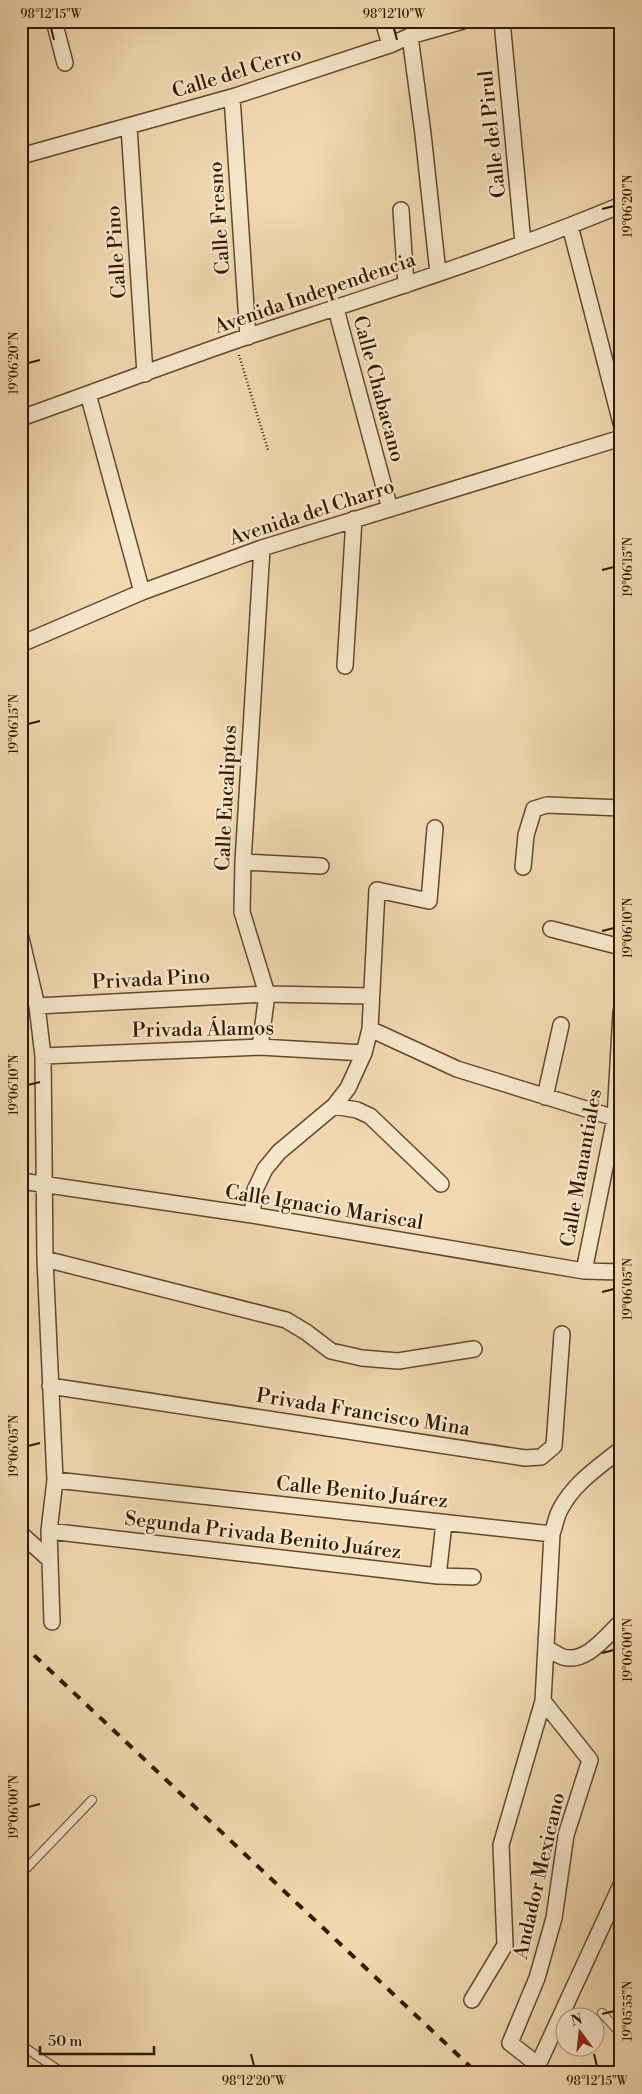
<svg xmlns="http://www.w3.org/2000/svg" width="642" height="2094" font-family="'Libre Bodoni',serif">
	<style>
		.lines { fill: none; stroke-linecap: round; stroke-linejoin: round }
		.service-casing { stroke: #62492c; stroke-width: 10 }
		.minor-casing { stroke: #62492c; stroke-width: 18 }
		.path { stroke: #331900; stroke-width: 2.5; stroke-dasharray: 1 2.5; stroke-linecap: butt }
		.service { stroke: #f6e6cc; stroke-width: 8 }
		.minor { stroke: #f6e6cc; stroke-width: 15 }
		.rail { stroke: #331900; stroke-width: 4; stroke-dasharray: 9 9; stroke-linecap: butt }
		.ticks { fill: none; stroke: #331900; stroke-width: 2 }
		.labels { text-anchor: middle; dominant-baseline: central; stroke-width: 4.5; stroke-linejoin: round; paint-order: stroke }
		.street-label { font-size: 20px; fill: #331900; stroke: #f6e6cc }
		.neatline { fill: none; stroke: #331900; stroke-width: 2 }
		.ticks-label { font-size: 12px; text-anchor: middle; fill: #331900 }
	</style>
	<rect width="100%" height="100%" fill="#f1d8b0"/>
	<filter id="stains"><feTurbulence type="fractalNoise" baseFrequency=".004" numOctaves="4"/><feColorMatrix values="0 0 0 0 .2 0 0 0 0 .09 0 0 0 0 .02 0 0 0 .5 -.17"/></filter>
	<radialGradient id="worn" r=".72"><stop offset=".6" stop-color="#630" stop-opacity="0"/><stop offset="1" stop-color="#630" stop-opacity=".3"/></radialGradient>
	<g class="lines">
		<g class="service-casing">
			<path id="service" d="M21 1874 92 1800
				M602 2013 621 2034
				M21 2045 63 2073"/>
		</g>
		<g class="minor-casing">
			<path id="minor" d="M54 21 65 63
				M383 21 390 45
				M502 21 523 243
				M410 36 423 134 438 273
				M232 97 248 337
				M129 127 145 374
				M21 156 232 97 390 45 410 36 463 21
				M401 210 406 285
				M570 226 621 423
				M336 309 390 509
				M88 394 142 592
				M21 418C97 391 173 362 249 336 374 295 499 256 621 205
				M21 644 142 592 262 548 621 438
				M345 666 354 519
				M243 862 321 866
				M523 867 526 835 534 809 547 805 621 808
				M551 929 621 947
				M21 938 37 1006 43 1056 45 1259 55 1480 49 1531 52 1622
				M37 1006 267 994 370 996
				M370 1029 457 1069 615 1118
				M260 1047 267 994 242 912 243 862 262 548
				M43 1056 260 1047 364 1053
				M545 1097 561 1025
				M334 1106 357 1110 370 1116 441 1184
				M21 1181 252 1215 584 1271 621 1272
				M252 1215 255 1190 265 1169 279 1152 334 1106 348 1088 364 1053 370 1029 377 890 429 901 435 828
				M45 1259 286 1320 306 1332 331 1351 362 1358 398 1361 474 1349
				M584 1271 615 1118 621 1012
				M50 1386 525 1458 541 1457 554 1446 562 1334
				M55 1480 552 1534
				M49 1531 438 1576 473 1577
				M21 1534 50 1560
				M438 1576 444 1523
				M546 1648C551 1650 557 1655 563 1657 586 1664 606 1636 621 1622
				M472 2000 505 1945 501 1845 543 1701 552 1534C555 1526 556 1516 561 1508 574 1483 599 1467 621 1449
				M538 2065 621 1885
				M531 2073 538 2065 510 2043 537 1978 554 1918 566 1835 590 1760 543 1701"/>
		</g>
		<path class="path" d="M239 355 268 450"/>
		<use href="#service" class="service"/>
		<use href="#minor" class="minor"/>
		<path class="rail" d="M21 1643 477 2073"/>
	</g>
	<path class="ticks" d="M51 28 54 40M394 28 397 40M602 209 614 206M28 363 40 360M602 570 614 567M28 724 40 721M602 931 614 928M28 1085 40 1082M602 1292 614 1289M28 1446 40 1443M602 1653 614 1650M28 1807 40 1804M602 2014 614 2011M251 2054 254 2066M594 2054 597 2066"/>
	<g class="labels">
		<g class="street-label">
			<text transform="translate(237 73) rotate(-17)">Calle del Cerro</text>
			<text transform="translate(493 134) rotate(-96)">Calle del Pirul</text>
			<text transform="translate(220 218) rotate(-94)">Calle Fresno</text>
			<text transform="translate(117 252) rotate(-94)">Calle Pino</text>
			<text transform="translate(315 294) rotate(-19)">Avenida Independencia</text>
			<text transform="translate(378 389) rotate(75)">Calle Chabacano</text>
			<text transform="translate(312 513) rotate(-18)">Avenida del Charro</text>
			<text transform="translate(227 798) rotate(-87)">Calle Eucaliptos</text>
			<text transform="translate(151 980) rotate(-3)">Privada Pino</text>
			<text transform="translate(203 1030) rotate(-1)">Privada Álamos</text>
			<text transform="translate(582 1168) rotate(-80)">Calle Manantiales</text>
			<text transform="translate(324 1208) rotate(9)">Calle Ignacio Mariscal</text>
			<text transform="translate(363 1413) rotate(9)">Privada Francisco Mina</text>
			<text transform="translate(362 1493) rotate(6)">Calle Benito Juárez</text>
			<text transform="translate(263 1536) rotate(7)">Segunda Privada Benito Juárez</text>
			<text transform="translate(540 1876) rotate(-77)">Andador Mexicano</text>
		</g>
	</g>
	<rect width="642" height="2094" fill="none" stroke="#f1d8b0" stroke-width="55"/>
	<g transform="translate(580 2032) rotate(345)"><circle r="24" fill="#f6e6cc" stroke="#a8947a"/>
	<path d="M0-4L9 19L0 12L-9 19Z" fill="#8f2418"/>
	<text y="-8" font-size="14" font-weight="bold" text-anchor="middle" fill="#331900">N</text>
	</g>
	<path d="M40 2046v8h114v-8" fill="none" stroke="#331900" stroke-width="2.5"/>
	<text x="48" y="2046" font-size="15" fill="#331900" stroke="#f6e6cc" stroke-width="4" paint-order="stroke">50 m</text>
	<rect x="28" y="28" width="586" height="2038" class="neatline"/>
	<g class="ticks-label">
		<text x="51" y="18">98°12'15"W</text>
		<text x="394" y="18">98°12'10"W</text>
		<text transform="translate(628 206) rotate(-90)" y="4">19°06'20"N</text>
		<text transform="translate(14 363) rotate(-90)" y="4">19°06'20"N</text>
		<text transform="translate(628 567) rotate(-90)" y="4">19°06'15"N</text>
		<text transform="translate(14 724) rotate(-90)" y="4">19°06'15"N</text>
		<text transform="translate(628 928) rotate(-90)" y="4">19°06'10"N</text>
		<text transform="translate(14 1085) rotate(-90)" y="4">19°06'10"N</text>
		<text transform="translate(628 1289) rotate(-90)" y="4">19°06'05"N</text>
		<text transform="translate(14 1446) rotate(-90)" y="4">19°06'05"N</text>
		<text transform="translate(628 1650) rotate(-90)" y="4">19°06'00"N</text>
		<text transform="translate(14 1807) rotate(-90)" y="4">19°06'00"N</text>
		<text transform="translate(628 2011) rotate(-90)" y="4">19°05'55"N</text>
		<text x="254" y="2085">98°12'20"W</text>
		<text x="597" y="2085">98°12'15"W</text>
	</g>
	<rect width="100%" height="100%" filter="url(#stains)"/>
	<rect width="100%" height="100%" fill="url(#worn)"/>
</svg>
